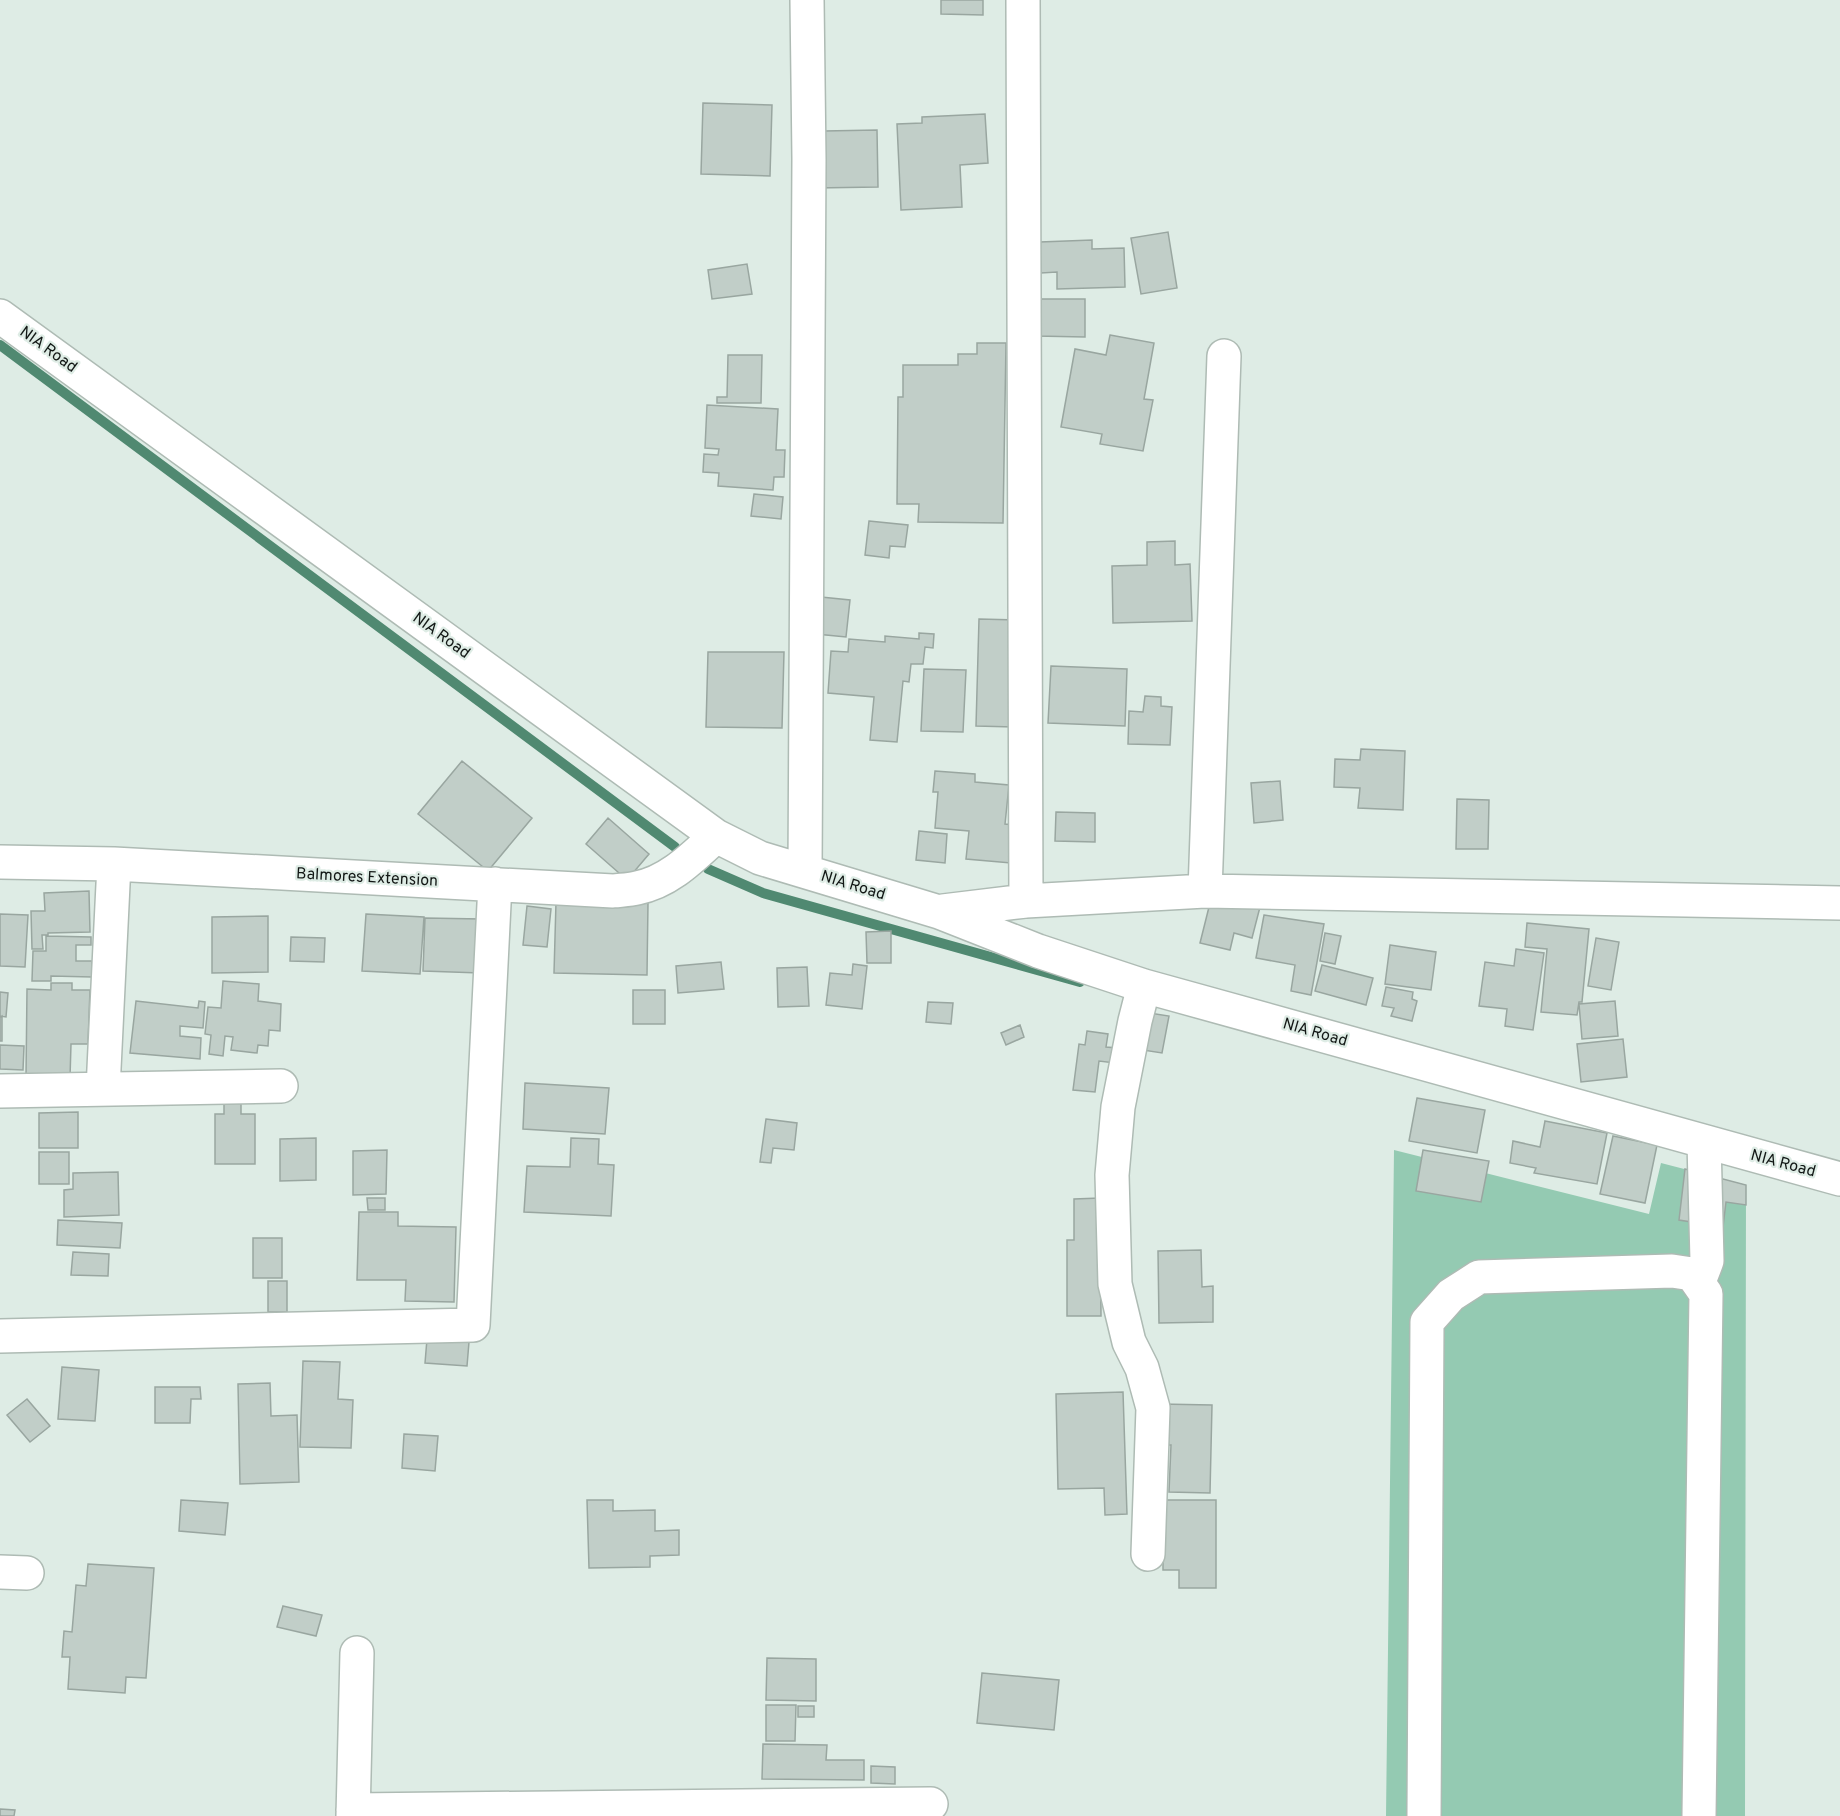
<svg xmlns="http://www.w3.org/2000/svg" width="1840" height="1816" font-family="Overpass,sans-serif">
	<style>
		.green { fill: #94cab2 }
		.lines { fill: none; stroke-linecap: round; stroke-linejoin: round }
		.stream { stroke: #508971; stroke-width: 10 }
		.building { fill: #c1cec8; stroke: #99a6a0; stroke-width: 1.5 }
		.minor-casing { stroke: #aebbb4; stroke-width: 36 }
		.minor { stroke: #fff; stroke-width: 33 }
		.labels { text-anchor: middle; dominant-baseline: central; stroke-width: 4.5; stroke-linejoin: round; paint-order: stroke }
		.street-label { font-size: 16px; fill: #121715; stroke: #deece5 }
	</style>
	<rect width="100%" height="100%" fill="#deece5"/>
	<path class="green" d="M1394 1150 1649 1214 1661 1163 1746 1185 1745 1816H1386Z"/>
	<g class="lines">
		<path class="stream" d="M0 345 675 847
			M708 869 763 893 1080 982"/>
	</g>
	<path class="building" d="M941 0H983V15L941 14Z
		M703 103 772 105 770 176 701 174Z
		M985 114 988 163 960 165 962 207 901 210 897 124 922 123V117Z
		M877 130 878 187 815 188 824 131Z
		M1168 232 1177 288 1141 294 1131 238Z
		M1092 240V249L1124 248 1125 287 1057 289V272L1041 273 1040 242Z
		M747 264 752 294 712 299 708 270Z
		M1036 299H1085V337L1036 336Z
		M1110 335 1154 343 1144 399 1153 400 1143 451 1100 444 1102 434 1061 427 1075 349 1106 355Z
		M977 343H1006L1003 523 918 522 919 504H897L898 397H903V365H958V354H977Z
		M728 355H762L761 403H717V397H727Z
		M707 405 778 409 776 450H785L784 477H774L773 490 718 486 719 473 703 472 704 454 718 455 719 449 705 448Z
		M754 494 783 497 781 519 751 516Z
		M869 521 908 525 905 547 890 546 889 558 865 555Z
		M1175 541V565L1190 564 1192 621 1113 623 1112 566 1147 565V542Z
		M821 597 850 600 846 637 816 634Z
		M979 619 1017 620 1014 727 976 726Z
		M919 633 934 634 933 648 925 647 923 664H911L909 682 903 681 897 742 870 740 874 697 828 693 831 651 848 652 849 639 885 642V636L919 639Z
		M708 652H784L782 728 706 727Z
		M1051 666 1127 669 1125 726 1048 723Z
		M924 669 966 670 963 732 921 731Z
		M1145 696 1161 697V706L1172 707 1170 745 1128 744 1129 711 1143 712Z
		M1361 749 1405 751 1403 810 1358 808 1360 788 1334 787 1335 759 1360 760Z
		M462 761 532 818 488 871 418 814Z
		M935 771 975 774V782L1009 785 1005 824 1015 825 1011 863 966 859 969 831 935 828 938 792H933Z
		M1280 781 1283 820 1254 823 1251 783Z
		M1457 799 1489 800 1488 849H1456Z
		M1056 812 1095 813V842L1055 841Z
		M608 818 649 854 627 880 586 844Z
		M919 831 947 834 945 863 916 860Z
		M89 891 90 932 48 933V935H42L43 949H32L31 911H45L44 893Z
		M1212 895 1260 907 1252 938 1234 933 1230 950 1200 943Z
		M556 902 648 903 647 975 554 973Z
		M527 906 551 909 547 947 523 945Z
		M0 914 28 915 25 967 0 966Z
		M366 914 424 917 420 974 362 971Z
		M1264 915 1324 924 1311 995 1291 991 1295 965 1256 958Z
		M268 916V972L212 973V917Z
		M425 918 481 919 480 973 423 971Z
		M1527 923 1589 929 1582 1002H1579L1577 1015 1541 1012 1547 949 1525 947Z
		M891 931V963H867L866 932Z
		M1325 933 1341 936 1335 964 1320 961Z
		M46 936 91 937V945H76V961H92V977L51 976V981H32L33 951H46Z
		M291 937 325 938 324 962 290 961Z
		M1596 938 1619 942 1611 990 1588 986Z
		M1390 945 1436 952 1431 990 1385 984Z
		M1516 949 1544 953 1533 1030 1505 1026 1507 1009 1479 1006 1485 962 1514 966Z
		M721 962 724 989 678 993 676 966Z
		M853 964 867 966 862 1009 826 1005 830 973 852 975Z
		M1322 965 1373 978 1366 1005 1315 991Z
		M807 967 809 1006 778 1007 777 968Z
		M223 981 259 984 258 1001 281 1004 280 1031 269 1030 268 1046 258 1045 257 1053 231 1050 233 1037 225 1036 223 1056 209 1054 211 1035 205 1034 208 1007 221 1008Z
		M51 983H72V990H90L88 1044H71L70 1078 26 1077 27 989 51 990Z
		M1386 987 1413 992 1412 999 1417 1001 1412 1021 1391 1016 1394 1008 1382 1006Z
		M633 990H665V1024H633Z
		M0 992 8 993 6 1017 0 1016Z
		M136 1001 198 1008 199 1001 205 1002 203 1028 180 1026V1036L201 1038 200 1059 130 1053Z
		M1615 1001 1618 1036 1582 1039 1579 1004Z
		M928 1002 953 1003 951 1024 926 1022Z
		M1143 1012 1169 1016 1162 1053 1136 1049Z
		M2 1016V1041H0V1017Z
		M1020 1025 1024 1037 1006 1045 1001 1033Z
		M1087 1031 1108 1034 1106 1047 1117 1048 1115 1063 1099 1061 1095 1092 1073 1090 1079 1044 1085 1045Z
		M1623 1039 1627 1077 1581 1082 1577 1044Z
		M0 1045 24 1046 23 1070 0 1069Z
		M525 1083 609 1088 605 1134 523 1129Z
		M1417 1098 1485 1110 1477 1153 1409 1141Z
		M224 1099H241V1114H255V1164H215V1114H224Z
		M78 1112V1148H39V1113Z
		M766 1119 797 1123 794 1150 773 1148 771 1163 760 1162Z
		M1545 1121 1607 1133 1597 1184 1534 1173 1536 1168 1510 1163 1513 1141 1540 1147Z
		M1613 1136 1657 1145 1645 1203 1600 1194Z
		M316 1138V1180L280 1181V1139Z
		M571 1138 599 1139 598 1164 614 1165 611 1216 524 1212 527 1166 570 1167Z
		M387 1150 386 1194 353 1195V1151Z
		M1423 1150 1489 1161 1481 1202 1416 1191Z
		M39 1152H69V1184H39Z
		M1685 1169 1746 1185V1205L1726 1202 1723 1227 1679 1220Z
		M118 1172 119 1215 64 1217V1190L73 1189V1173Z
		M367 1198H385V1210H368Z
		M1100 1198 1101 1316H1067V1240H1074V1199Z
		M359 1212H398V1226L456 1227 454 1302 405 1301 406 1280H357Z
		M58 1220 122 1223 120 1248 57 1245Z
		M253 1238H282V1278H253Z
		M1201 1250 1202 1287 1213 1286V1322L1159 1323 1158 1251Z
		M73 1252 109 1254 108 1276 71 1275Z
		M268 1281H287V1312H268Z
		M427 1339 469 1342 467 1366 425 1363Z
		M303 1361 340 1362 338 1399 353 1400 351 1448 300 1447Z
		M62 1367 99 1370 95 1421 58 1419Z
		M270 1383 271 1416 297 1415 299 1482 240 1484 238 1384Z
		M155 1387H200L201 1399H191L190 1423H155Z
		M1123 1392 1127 1514 1105 1515 1104 1488 1058 1489 1056 1394Z
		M27 1399 50 1426 30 1442 7 1415Z
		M1160 1404 1212 1405 1210 1493 1169 1492 1171 1445H1159Z
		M404 1434 438 1436 435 1471 402 1468Z
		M181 1500 228 1503 225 1535 179 1531Z
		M587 1500H613V1511L655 1510V1531L679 1530V1555L650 1556V1567L589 1568Z
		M1163 1500H1216V1588H1179V1570H1163Z
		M88 1564 154 1568 146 1678 126 1677 125 1693 68 1689 70 1657H62L64 1631 72 1632 76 1585 86 1586Z
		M283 1606 322 1615 316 1636 277 1627Z
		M767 1658 816 1659V1701L766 1700Z
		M982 1673 1059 1680 1054 1730 977 1723Z
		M766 1705H796L795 1741H766Z
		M798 1706H814V1717H798Z
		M763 1744 827 1745 826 1760H864V1780L762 1779Z
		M871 1766 895 1767V1784L871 1783Z
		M0 1809 15 1810 14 1816H0Z"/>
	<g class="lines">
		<g class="minor-casing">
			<path id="minor" d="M1023 0 1026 901
				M0 316 716 836 760 858 939 912 1038 951 1144 986 1840 1179
				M0 862 114 864 613 891C621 890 629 890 637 888 669 882 693 857 716 836
				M805 871 809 159 807 0
				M1205 891 1224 356
				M943 911 1026 901 1205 891 1840 903
				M1144 986 1135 1021 1118 1107 1112 1175 1115 1284 1129 1342 1142 1368 1153 1408 1148 1554
				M103 1089 114 864
				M0 1091 281 1086
				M1699 1282 1707 1261 1704 1142
				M0 1336 473 1325 495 884
				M0 1572 27 1573
				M353 1810 931 1804
				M353 1816 357 1653
				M1424 1816 1427 1322 1451 1295 1479 1277 1672 1271 1692 1274 1706 1294 1699 1816"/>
		</g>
		<use href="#minor" class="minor"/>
	</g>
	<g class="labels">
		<g class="street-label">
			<text transform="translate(48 350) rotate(36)">NIA Road</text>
			<text transform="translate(441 636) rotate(36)">NIA Road</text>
			<text transform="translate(367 878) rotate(3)">Balmores Extension</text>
			<text transform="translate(853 886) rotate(17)">NIA Road</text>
			<text transform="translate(1315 1033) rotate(16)">NIA Road</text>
			<text transform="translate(1783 1164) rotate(15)">NIA Road</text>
		</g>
	</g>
</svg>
